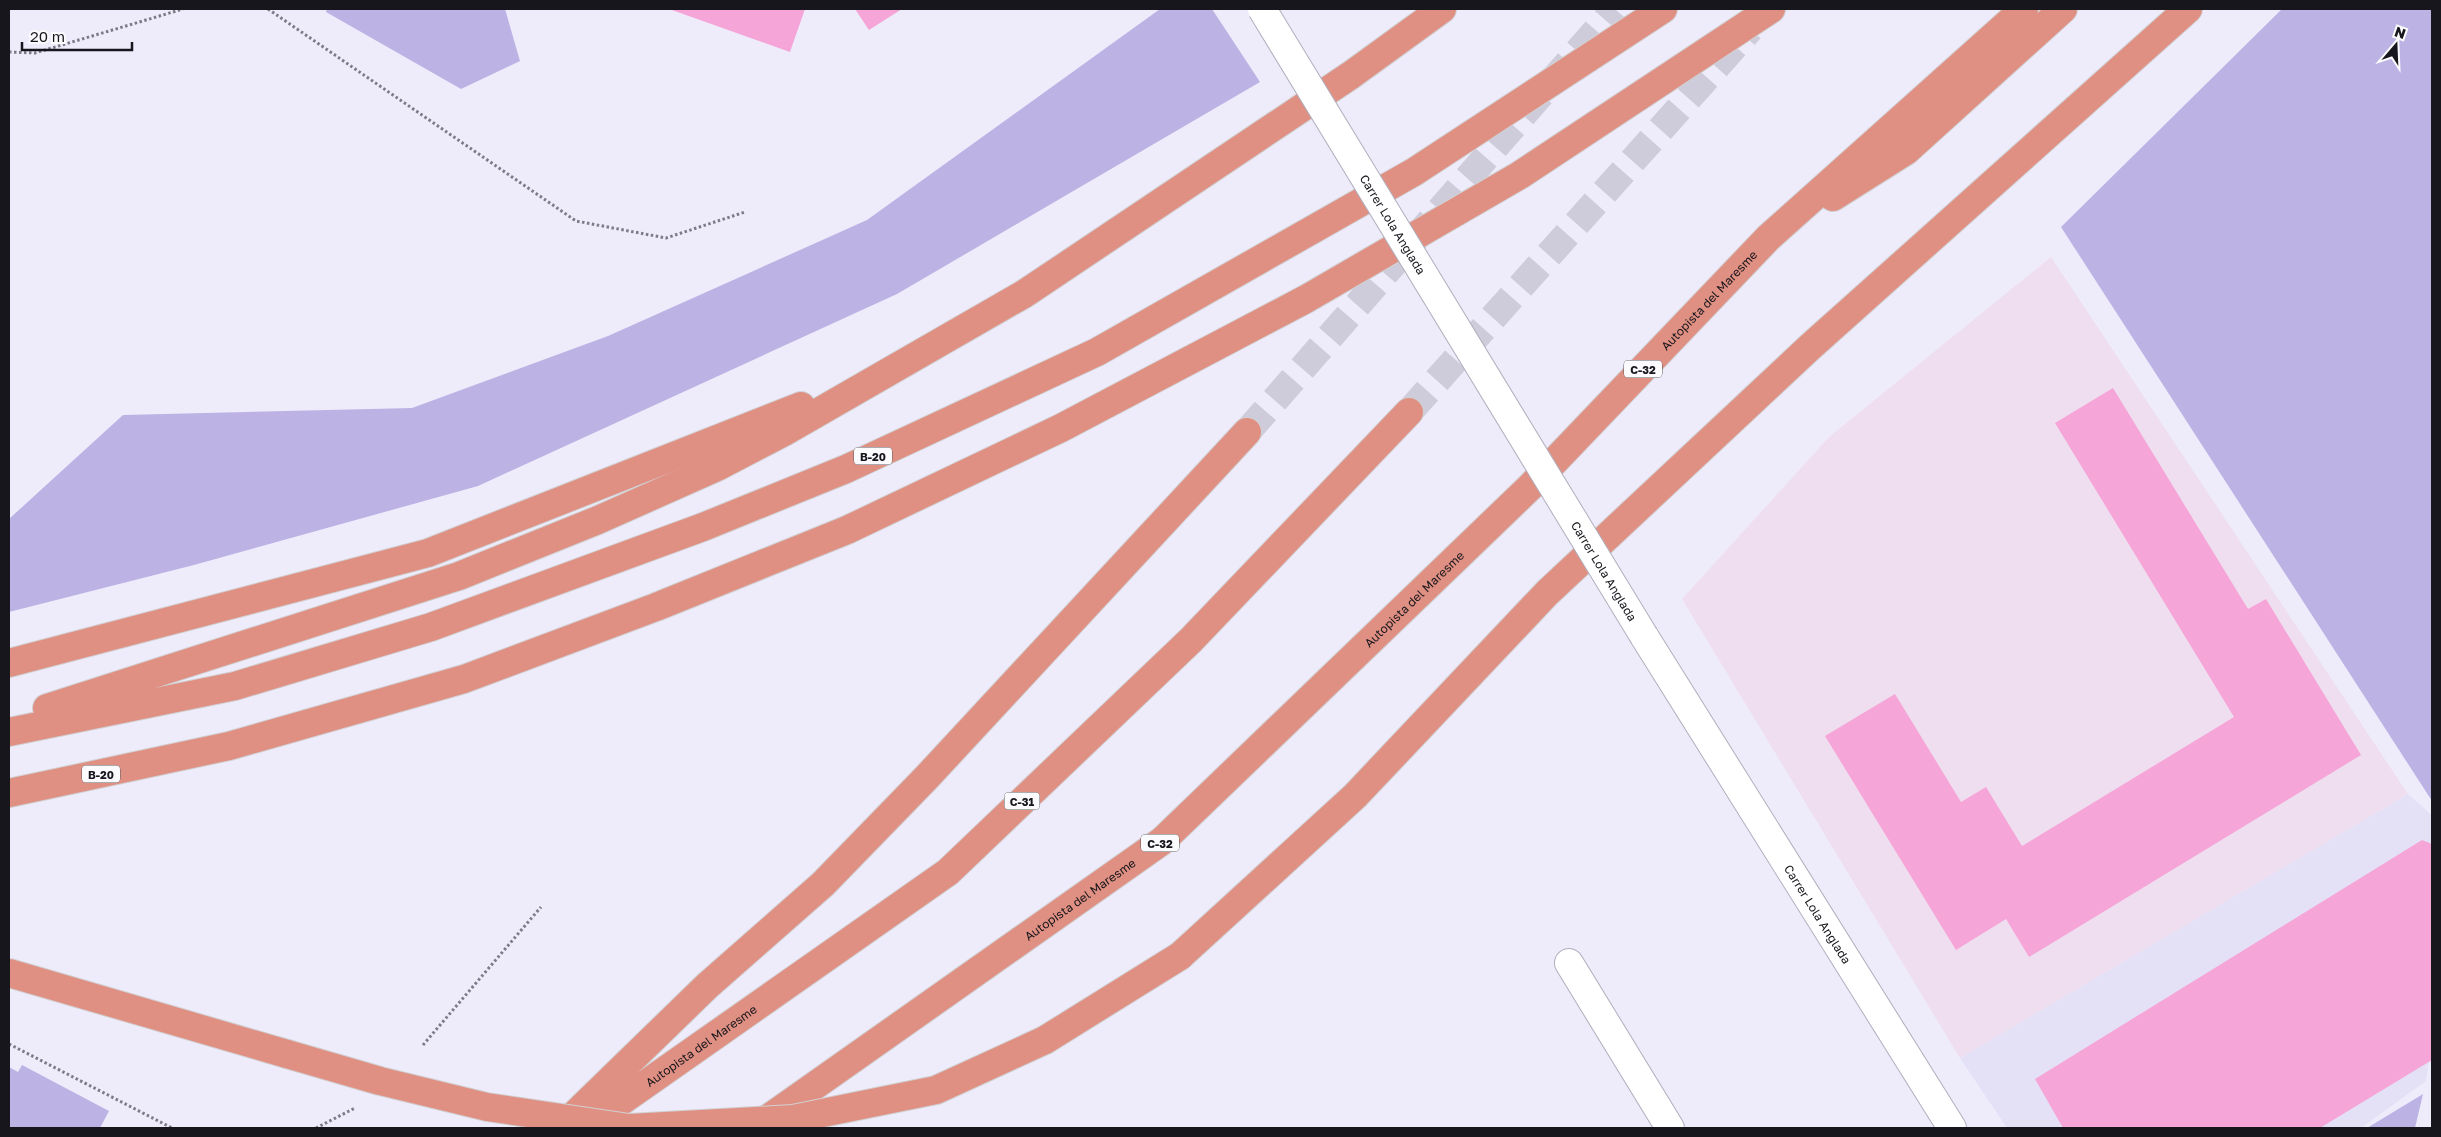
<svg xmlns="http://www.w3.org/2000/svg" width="2441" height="1137" font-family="'Golos Text',sans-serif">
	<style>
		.built { fill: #e4e1f7 }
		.education { fill: #efdeef }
		.green { fill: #bcb3e4 }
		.building { fill: #f5a5d7 }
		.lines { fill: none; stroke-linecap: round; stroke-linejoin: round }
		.highway-tunnel { stroke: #ceccda; stroke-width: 28; stroke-dasharray: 28 14; stroke-linecap: butt }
		.minor-casing { stroke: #b0aebc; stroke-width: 30 }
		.highway-casing { stroke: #d1d0d2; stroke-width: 30 }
		.path { stroke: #7d7b86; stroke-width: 3; stroke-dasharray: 2.5 2.5; stroke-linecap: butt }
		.minor { stroke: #fff; stroke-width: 28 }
		.highway { stroke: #e09083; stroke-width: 28 }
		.minor-bridge-casing { stroke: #b0aebc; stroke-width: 30; stroke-linecap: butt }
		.highway-bridge-casing { stroke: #d1d0d2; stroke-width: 30; stroke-linecap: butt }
		.minor-bridge { stroke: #fff; stroke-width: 28 }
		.highway-bridge { stroke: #e09083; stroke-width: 28 }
		.labels { text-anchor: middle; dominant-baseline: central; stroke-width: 4.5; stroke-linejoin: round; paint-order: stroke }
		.shield { fill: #fbfbfe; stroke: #5b5b60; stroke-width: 1 }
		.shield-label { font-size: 11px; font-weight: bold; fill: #17161c }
		.street-label { font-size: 12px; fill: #17161c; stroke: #fbfbfe }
	</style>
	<rect width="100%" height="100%" fill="#eeecfb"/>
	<path class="built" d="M2408 794 2432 815V1044L2426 1081 2361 1128H2007L1960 1058Z"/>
	<path class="education" d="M2051 257 2408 794 1960 1058 1682 599 1829 437Z"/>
	<path class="green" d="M327 9H505L520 61 461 89 326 12Z
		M1160 9H1212L1260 82 897 294 478 486 194 565 9 612V519L123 415 412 408 608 336 867 220Z
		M2282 9H2432V801L2061 227Z
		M22 1065 109 1111 100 1128H9V1067L18 1072Z
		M2423 1094 2415 1128H2367Z"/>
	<path class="building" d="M669 9H805L790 52Z
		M855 9H902L869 30Z
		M2113 388 2248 609 2266 599 2361 755 2029 957 2006 919 1956 950 1825 736 1895 694 1961 802 1986 787 2022 846 2234 717 2055 423Z
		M2422 840 2432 844V1060L2320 1128H2063L2035 1079Z"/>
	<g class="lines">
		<path class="highway-tunnel" d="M1409 412 1750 29
			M1247 432 1615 9"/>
		<g class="minor-casing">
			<g id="minor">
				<path id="s1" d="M1644 636 1952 1128"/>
				<path d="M1569 963 1670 1128"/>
			</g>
		</g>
		<g class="highway-casing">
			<g id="highway">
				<path d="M1833 197 1906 151 2063 9"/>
				<path d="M9 663 428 553 801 406"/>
				<path d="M47 708 459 576 598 520 717 467 784 432 1024 294 1351 75 1442 9"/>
				<path d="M9 732 235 686 431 627 703 527 846 469 1097 352 1414 172 1663 9"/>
				<path d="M9 793 229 746 464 679 656 607 847 530 1061 428 1306 299 1520 175 1771 9"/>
				<path d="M1180 956 1355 796 1547 593 1810 347 2188 9"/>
				<path d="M9 973 287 1054"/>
				<path d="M564 1125 707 986 823 884 927 777 1247 432"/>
				<path id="s2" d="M756 1127 1162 841 1530 487 1768 238 2024 9"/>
				<path id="s3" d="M583 1128 948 872 1191 640 1409 412"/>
			</g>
		</g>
		<path class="path" d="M268 9 576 221 666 238 745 212
			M9 52 35 53 183 9
			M9 1044 172 1128
			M423 1045 541 907
			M316 1128 355 1108"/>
		<use href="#minor" class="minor"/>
		<use href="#highway" class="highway"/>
		<g class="minor-bridge-casing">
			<g id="minor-bridge">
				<path id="s4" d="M1262 9 1644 636"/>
			</g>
		</g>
		<g class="highway-bridge-casing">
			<path id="highway-bridge" d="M287 1054 380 1081 487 1107 629 1128 793 1119 936 1090 1045 1040 1180 956"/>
		</g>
		<use href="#minor-bridge" class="minor-bridge"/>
		<use href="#highway-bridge" class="highway-bridge"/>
	</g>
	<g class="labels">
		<g class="shield">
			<rect x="1624" y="360.5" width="38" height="17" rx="4"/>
			<rect x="854" y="447.5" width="38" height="17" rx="4"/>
			<rect x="82" y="765.5" width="38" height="17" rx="4"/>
			<rect x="1004.5" y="792.5" width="35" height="17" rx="4"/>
			<rect x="1141" y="834.5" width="38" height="17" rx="4"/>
		</g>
		<g class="shield-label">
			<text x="1643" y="369">C-32</text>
			<text x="873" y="456">B-20</text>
			<text x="101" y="774">B-20</text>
			<text x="1022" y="801">C-31</text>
			<text x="1160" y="843">C-32</text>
		</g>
		<g class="street-label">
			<text stroke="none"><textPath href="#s4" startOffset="252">Carrer Lola Anglada</textPath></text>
			<text stroke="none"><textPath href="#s2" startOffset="1266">Autopista del Maresme</textPath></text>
			<text stroke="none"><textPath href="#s4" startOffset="658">Carrer Lola Anglada</textPath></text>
			<text stroke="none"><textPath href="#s2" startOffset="846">Autopista del Maresme</textPath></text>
			<text stroke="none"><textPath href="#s2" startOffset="396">Autopista del Maresme</textPath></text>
			<text stroke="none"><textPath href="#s1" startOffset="328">Carrer Lola Anglada</textPath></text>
			<text stroke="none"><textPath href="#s3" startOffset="144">Autopista del Maresme</textPath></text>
		</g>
	</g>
	<rect width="2441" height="1137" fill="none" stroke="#17161c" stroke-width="20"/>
	<g transform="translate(2396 45) rotate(19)" stroke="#fbfbfe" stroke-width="4" paint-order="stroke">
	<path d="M0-4L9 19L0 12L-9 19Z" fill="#17161c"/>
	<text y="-8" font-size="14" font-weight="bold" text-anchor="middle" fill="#17161c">N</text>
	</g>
	<path d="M22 42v8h110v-8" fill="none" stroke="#17161c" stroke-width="2.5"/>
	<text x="30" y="42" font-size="15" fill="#17161c" stroke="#fbfbfe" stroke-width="4" paint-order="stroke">20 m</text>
</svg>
